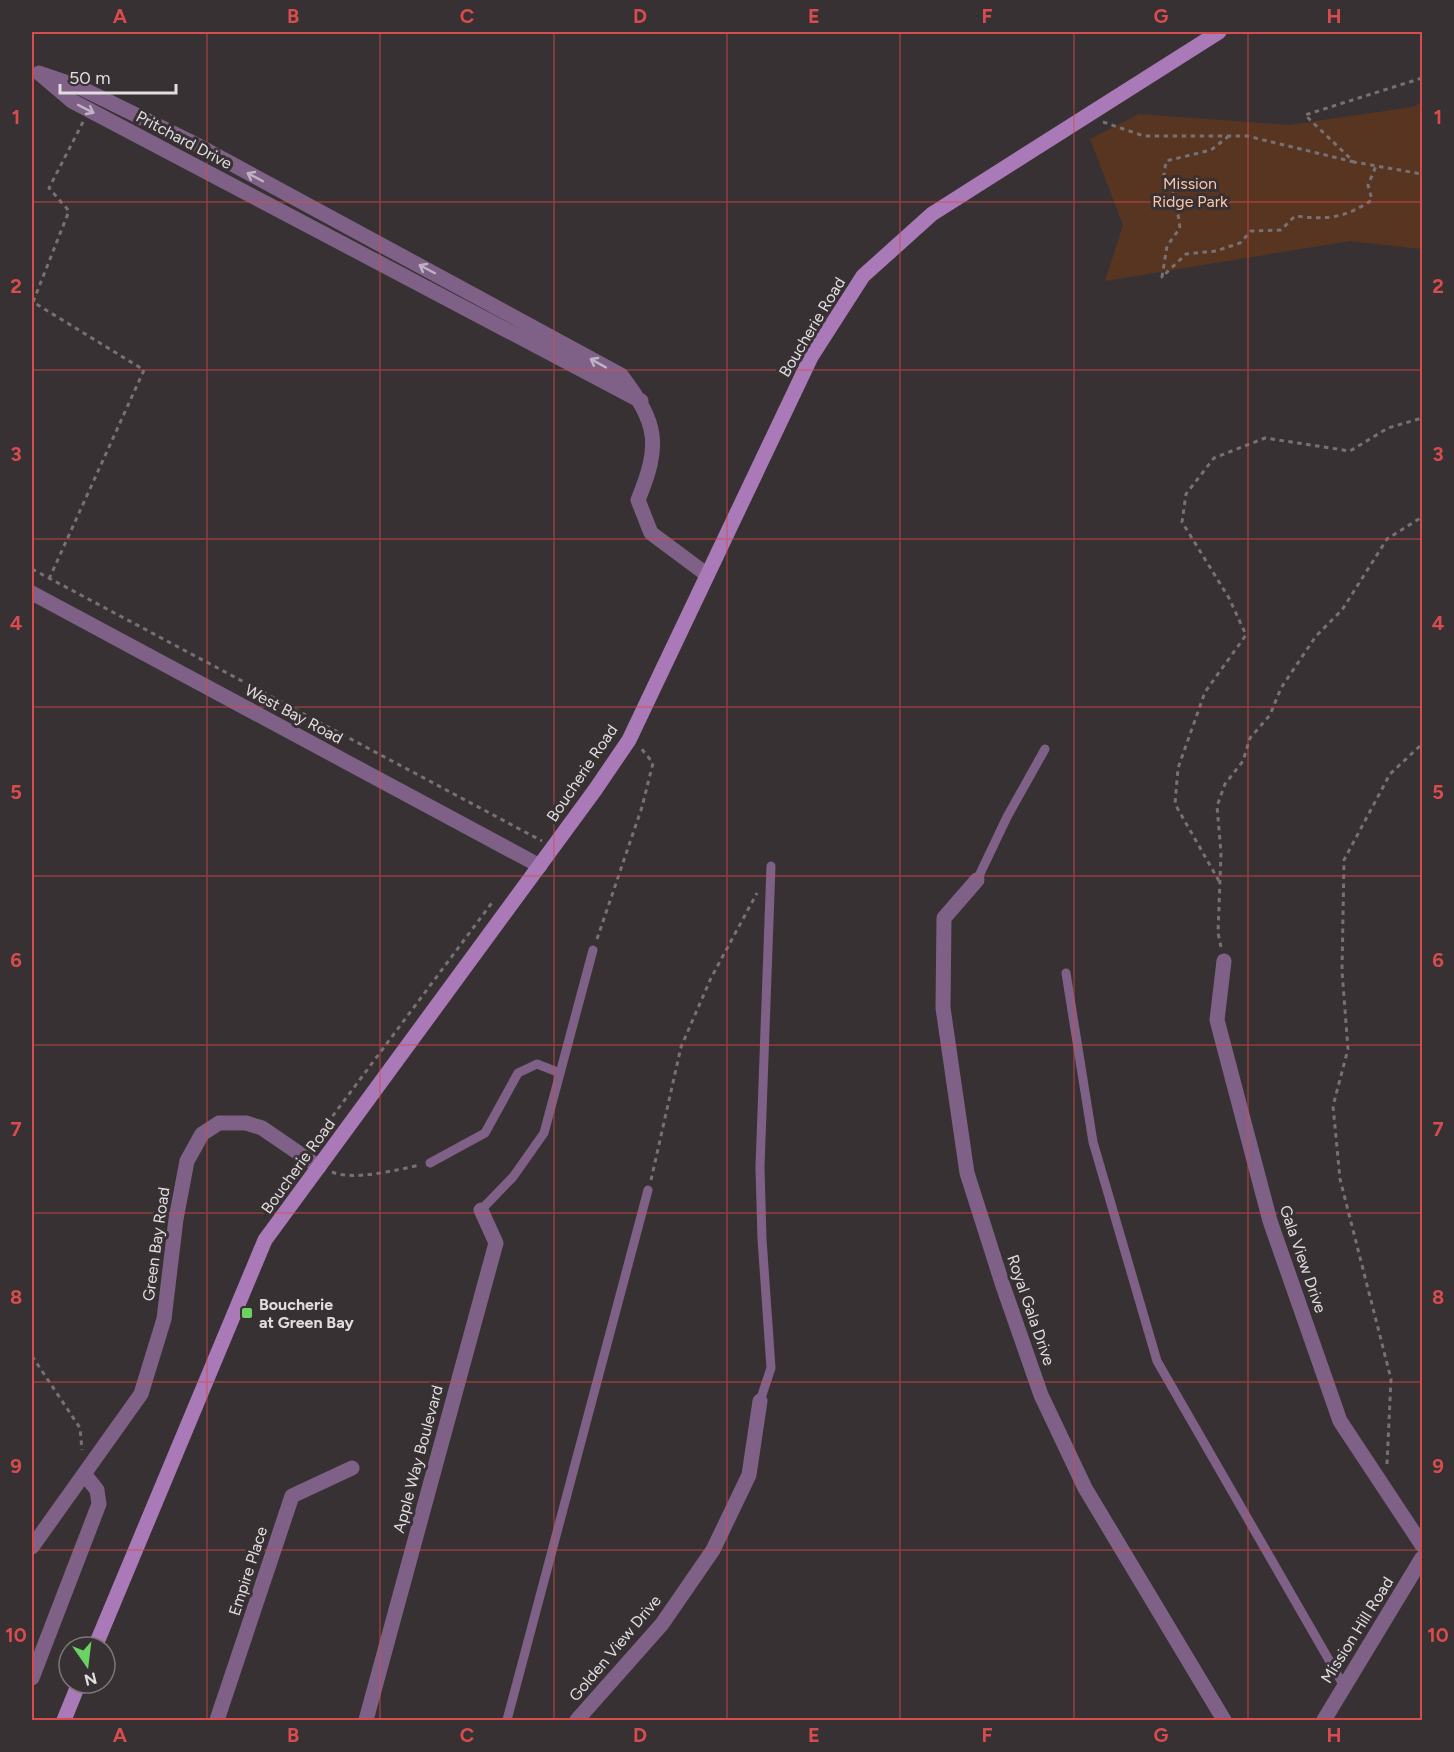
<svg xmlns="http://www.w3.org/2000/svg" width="1454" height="1752" font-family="Figtree,sans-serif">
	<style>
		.green { fill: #583520 }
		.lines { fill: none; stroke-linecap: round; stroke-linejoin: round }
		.path { stroke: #777174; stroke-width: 3; stroke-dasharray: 4.5 4.5; stroke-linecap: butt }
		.lane { stroke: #7f6188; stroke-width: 9 }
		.street { stroke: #7f6188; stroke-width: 15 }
		.secondary { stroke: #aa79b7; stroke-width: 15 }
		.oneway { stroke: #bfb2c1 }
		.grid { fill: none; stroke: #d84c4d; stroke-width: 1.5; stroke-opacity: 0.55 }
		.poi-dot { fill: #6bd363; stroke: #383134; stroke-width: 2 }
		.labels { text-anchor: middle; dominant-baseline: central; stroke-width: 6; stroke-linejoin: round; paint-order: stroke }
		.street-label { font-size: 16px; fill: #e1dddf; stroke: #383134 }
		.park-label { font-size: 16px; fill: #fcc6a8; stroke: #383134 }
		.poi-label { font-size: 16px; font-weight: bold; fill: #e1dddf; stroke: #383134; text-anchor: start }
		.neatline { fill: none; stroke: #d84c4d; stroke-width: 2 }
		.grid-label { font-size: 20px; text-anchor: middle; font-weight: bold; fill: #d84c4d }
	</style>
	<rect width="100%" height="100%" fill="#383134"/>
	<path class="green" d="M1422 102V249L1350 241 1105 281 1123 225 1090 139 1139 114 1288 125 1413 107Z"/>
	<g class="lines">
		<path class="path" d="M1422 78 1305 115 1354 162 1422 174
			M1103 122 1144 136H1247L1354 162
			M1229 136 1211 150 1166 161 1164 175 1175 194 1180 228 1167 246 1162 277 1186 254 1216 251 1240 243 1251 231 1281 230 1295 216C1327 220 1345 218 1372 200L1368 185 1376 166
			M32 569 542 841
			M49 579 144 370 33 302 69 211 49 188 83 122
			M1219 881 1175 804 1178 768 1205 692 1246 635 1229 598 1182 522 1186 494 1214 458 1265 438 1350 451 1388 428 1422 418
			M597 939 642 807 653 763 640 747
			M1221 947 1218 933 1221 853 1217 806 1225 784 1243 761 1250 738 1270 715 1281 688 1316 636 1342 610 1387 539 1422 517
			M311 1145 494 900
			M332 1172C353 1181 397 1170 420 1165
			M651 1180 681 1047 711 978 757 893
			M32 1356 80 1428 82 1450
			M1387 1464 1391 1379 1340 1179 1333 1106 1348 1049 1342 971 1344 860 1390 774 1422 744"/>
		<path class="lane" d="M977 880 1007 817 1045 749
			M1066 973 1093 1142 1157 1361 1344 1686
			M430 1163 485 1133 518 1073 537 1064 560 1073
			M481 1210 513 1177 544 1133 593 950
			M760 1401 771 1368 762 1239 760 1167 771 866
			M507 1720 648 1190"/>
		<path class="street" d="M641 401 72 101 39 73 77 86 197 145 621 375C658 424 661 444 638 500L651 533 706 574
			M32 593 540 866
			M977 880 944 918 943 1008 967 1173 1003 1286 1041 1395 1085 1488 1224 1720
			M1224 961 1217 1020 1270 1221 1340 1421 1422 1545
			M32 1547 141 1394 164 1319 176 1219 187 1161 202 1134 219 1123H246L262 1128 319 1167
			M32 1678 99 1504 97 1490 85 1475
			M217 1720 292 1496 352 1468
			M366 1720 496 1243 481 1210
			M577 1720 662 1624 713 1550 749 1475 760 1401
			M1324 1720 1422 1558"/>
		<path class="secondary" d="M95 1647 265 1240 595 790 629 740 811 357 863 276 932 214 1219 32
			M64 1720 79 1683"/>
	</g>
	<defs><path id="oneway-shaft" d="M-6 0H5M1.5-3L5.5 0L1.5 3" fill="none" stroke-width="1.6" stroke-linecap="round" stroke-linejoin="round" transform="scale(1.5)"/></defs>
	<g class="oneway">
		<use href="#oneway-shaft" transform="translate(86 109) rotate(27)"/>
		<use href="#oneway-shaft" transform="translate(255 177) rotate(-152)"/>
		<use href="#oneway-shaft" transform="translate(427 269) rotate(-152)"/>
		<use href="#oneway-shaft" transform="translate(598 363) rotate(-151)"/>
	</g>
	<path class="grid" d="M207 32V1720M380 32V1720M554 32V1720M727 32V1720M900 32V1720M1074 32V1720M1248 32V1720M32 202H1422M32 370H1422M32 539H1422M32 707H1422M32 876H1422M32 1045H1422M32 1213H1422M32 1382H1422M32 1550H1422"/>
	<rect class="poi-dot" x="241" y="1307" width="12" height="12" rx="3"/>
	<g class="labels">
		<g class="street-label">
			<text transform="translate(184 140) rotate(28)">Pritchard Drive</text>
			<text transform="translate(812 327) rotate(-59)">Boucherie Road</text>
			<text transform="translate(294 714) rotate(28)">West Bay Road</text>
			<text transform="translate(582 773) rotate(-56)">Boucherie Road</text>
			<text transform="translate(298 1166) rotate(-54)">Boucherie Road</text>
			<text transform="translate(156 1244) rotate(-82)">Green Bay Road</text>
			<text transform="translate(1303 1259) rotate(71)">Gala View Drive</text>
			<text transform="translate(1031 1310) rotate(71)">Royal Gala Drive</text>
			<text transform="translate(418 1459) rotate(-75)">Apple Way Boulevard</text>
			<text transform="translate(248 1571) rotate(-72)">Empire Place</text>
			<text transform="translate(1357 1630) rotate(-58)">Mission Hill Road</text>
			<text transform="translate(615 1648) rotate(-50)">Golden View Drive</text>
		</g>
		<g class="park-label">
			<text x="1190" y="183">Mission<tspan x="1190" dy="18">Ridge Park</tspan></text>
		</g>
		<g class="poi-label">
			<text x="259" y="1304">Boucherie<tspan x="259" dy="18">at Green Bay</tspan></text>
		</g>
	</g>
	<rect width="1454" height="1752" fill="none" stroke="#383134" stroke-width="66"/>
	<g transform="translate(87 1665) rotate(166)"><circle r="28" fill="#383134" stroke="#7c7678" stroke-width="1.5"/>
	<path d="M0-4.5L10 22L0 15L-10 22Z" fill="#6bd363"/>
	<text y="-9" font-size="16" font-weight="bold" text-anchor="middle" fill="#e1dddf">N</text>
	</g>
	<path d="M60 84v9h116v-9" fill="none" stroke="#e1dddf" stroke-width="3"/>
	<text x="69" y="84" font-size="18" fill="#e1dddf" stroke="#383134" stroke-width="4.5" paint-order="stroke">50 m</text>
	<rect x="33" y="33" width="1388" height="1686" class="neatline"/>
	<g class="grid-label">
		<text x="120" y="23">A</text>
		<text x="293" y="23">B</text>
		<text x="467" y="23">C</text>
		<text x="640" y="23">D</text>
		<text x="814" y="23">E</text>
		<text x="987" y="23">F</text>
		<text x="1161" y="23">G</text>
		<text x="1334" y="23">H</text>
		<text x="16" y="124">1</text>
		<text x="1438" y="124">1</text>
		<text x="16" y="293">2</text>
		<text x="1438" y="293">2</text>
		<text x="16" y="461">3</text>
		<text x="1438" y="461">3</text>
		<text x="16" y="630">4</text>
		<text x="1438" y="630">4</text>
		<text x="16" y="799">5</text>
		<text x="1438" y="799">5</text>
		<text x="16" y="967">6</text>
		<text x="1438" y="967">6</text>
		<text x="16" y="1136">7</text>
		<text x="1438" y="1136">7</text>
		<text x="16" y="1304">8</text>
		<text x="1438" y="1304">8</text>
		<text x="16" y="1473">9</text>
		<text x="1438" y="1473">9</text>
		<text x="16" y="1642">10</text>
		<text x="1438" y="1642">10</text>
		<text x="120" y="1742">A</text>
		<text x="293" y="1742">B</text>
		<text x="467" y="1742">C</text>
		<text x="640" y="1742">D</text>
		<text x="814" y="1742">E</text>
		<text x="987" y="1742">F</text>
		<text x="1161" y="1742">G</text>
		<text x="1334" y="1742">H</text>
	</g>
</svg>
